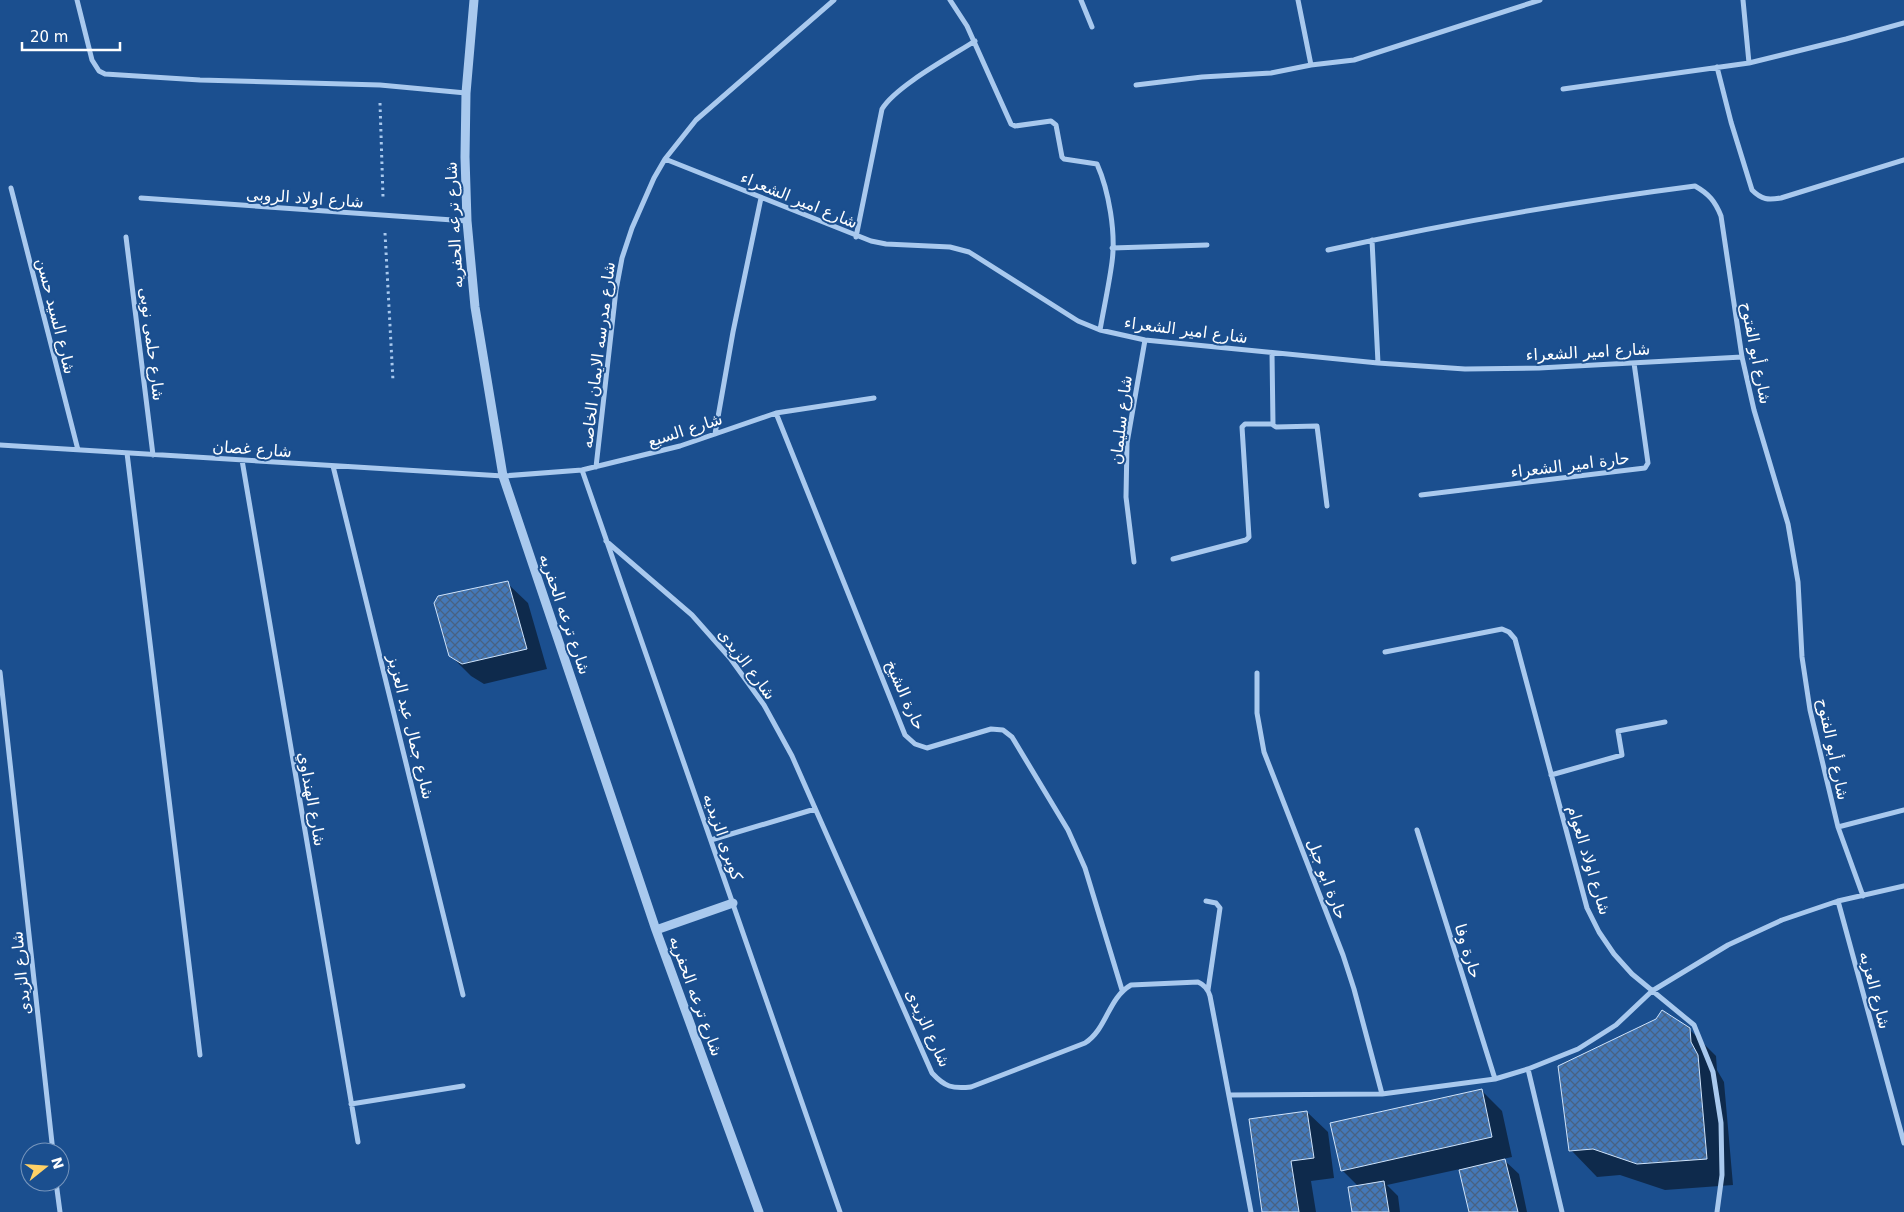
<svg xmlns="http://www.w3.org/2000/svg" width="1904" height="1212" font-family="'DejaVu Sans','Noto Naskh Arabic',sans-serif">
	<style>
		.shadow { fill: #0007 }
		.building { fill: url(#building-cross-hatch); stroke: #cfe3fa }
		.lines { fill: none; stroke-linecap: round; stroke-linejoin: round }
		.path { stroke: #a9c9ee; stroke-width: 3; stroke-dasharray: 2.5 4; stroke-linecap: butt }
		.minor { stroke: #a9c9ee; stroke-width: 5 }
		.tertiary { stroke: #a9c9ee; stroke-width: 9 }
		.labels { text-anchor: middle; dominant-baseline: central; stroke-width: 4; stroke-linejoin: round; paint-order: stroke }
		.street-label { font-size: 16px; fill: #fff; stroke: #1b4f8f }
	</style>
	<defs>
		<pattern id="building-cross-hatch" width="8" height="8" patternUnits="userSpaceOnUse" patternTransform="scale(1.25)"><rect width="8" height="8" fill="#4478b7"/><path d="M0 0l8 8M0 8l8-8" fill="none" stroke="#486282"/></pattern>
	</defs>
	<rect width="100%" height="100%" fill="#1b4f8f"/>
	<path class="shadow" d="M507 583 528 603 547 669 484 684 471 676 450 655Z
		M1689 1029 1716 1056 1717 1070 1724 1082 1733 1185 1665 1190 1620 1175 1597 1177 1571 1150Z
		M1481 1090 1502 1111 1512 1157 1503 1159 1519 1174 1527 1212H1470L1460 1169 1387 1185 1398 1196 1400 1212H1353L1358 1186 1342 1170Z
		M1307 1112 1328 1132 1334 1178 1311 1181 1316 1212H1263Z"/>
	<path class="building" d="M508 581 527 649 462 664 449 656 434 603 438 596Z
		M1662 1010 1690 1028 1691 1042 1698 1055 1707 1159 1637 1164 1593 1149 1569 1151 1558 1066 1656 1019Z
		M1482 1089 1492 1137 1341 1171 1330 1123Z
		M1307 1111 1314 1158 1291 1161 1299 1212H1262L1249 1119Z
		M1505 1159 1518 1212H1469L1459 1170Z
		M1384 1181 1389 1212H1352L1348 1187Z"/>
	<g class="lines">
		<path class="path" d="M380 103 383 197
			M385 233 393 381"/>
		<path class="minor" d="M77 0 92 60 99 71 105 74 200 80 380 85 466 93
			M950 0 967 26 1011 124 1015 126 1051 121 1056 125 1062 157 1064 159 1097 164C1109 191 1116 233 1112 262 1109 285 1104 307 1100 330
			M1081 0 1092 27
			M1298 0 1311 65
			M1743 0 1749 63
			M1717 67 1731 122 1752 190C1762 200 1768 200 1781 198L1904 160
			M1136 85 1202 77 1271 73 1311 65 1354 60 1540 0
			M1563 89 1749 63 1846 39 1904 23
			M665 159 871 241 886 244 950 247 969 252 1078 321 1100 330 1145 340 1378 363 1465 369 1539 368 1742 357
			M11 188 78 450
			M141 198 467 221
			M126 237 153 455
			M856 237 882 109C896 86 950 57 975 41
			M1372 240 1378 363
			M1112 248 1207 245
			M1328 250C1449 223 1571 202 1695 186 1709 194 1715 201 1721 216L1742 357 1754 410 1788 524 1798 582 1802 657 1810 710 1838 827 1863 896
			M1272 353 1273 425 1276 427 1317 426 1327 506
			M776 413 905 735 915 744 927 748 991 729 1003 730 1012 737 1068 830 1085 868 1122 990
			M715 434 733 332 761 198
			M0 445 503 476 582 470 680 446 776 413 874 398
			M127 453 200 1055
			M242 460 358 1142
			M333 466 463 995
			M596 467 616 290 622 258 632 228 654 178 665 159 696 120 834 0
			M582 470 840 1212
			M1421 495 1645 468 1648 463 1634 363
			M606 541 692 615 730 658 764 705 792 756 932 1073C945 1087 952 1089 971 1087L1085 1043C1107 1029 1108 998 1131 985L1198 982C1205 985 1208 989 1210 996L1251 1212
			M1173 559 1246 540 1249 537 1242 427 1245 424H1273
			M1134 562 1126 497 1127 443 1145 340
			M1385 652 1502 629 1509 632 1515 639 1587 908 1599 932 1614 954 1632 974 1694 1025 1713 1072 1721 1123 1722 1175 1717 1212
			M0 672 53 1152
			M1257 673V713L1264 752 1343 955 1354 989 1382 1094
			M1551 775 1622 755 1618 731 1665 722
			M1838 827 1904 810
			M1417 830 1495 1079
			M711 840 815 809
			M1206 901 1216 903 1220 908 1208 990
			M1838 901 1904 1143
			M1528 1069 1562 1212
			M1229 1095 1382 1094 1495 1079 1528 1069 1578 1049 1616 1025 1652 991 1728 945 1782 920 1838 901 1904 886
			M351 1104 463 1086
			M56 1182 60 1212"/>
		<path class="tertiary" d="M474 0 466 93 465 157 467 221 475 307 503 476 656 930 759 1212
			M656 930 733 903"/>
	</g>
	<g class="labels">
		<g class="street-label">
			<text transform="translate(305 198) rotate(4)">شارع اولاد الروبى</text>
			<text transform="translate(799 200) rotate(22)">شارع امير الشعراء</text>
			<text transform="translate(454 225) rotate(-93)">شارع ترعه الحفريه</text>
			<text transform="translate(56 316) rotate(76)">شارع السيد حسن</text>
			<text transform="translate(1186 330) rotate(7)">شارع امير الشعراء</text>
			<text transform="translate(152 344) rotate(83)">شارع حلمى نوبى</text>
			<text transform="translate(1588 352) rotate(-3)">شارع امير الشعراء</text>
			<text transform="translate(1756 353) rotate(79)">شارع أبو الفتوح</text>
			<text transform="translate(598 355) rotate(-83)">شارع مدرسه الايمان الخاصه</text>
			<text transform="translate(1121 420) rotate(-83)">شارع سليمان</text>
			<text transform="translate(685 430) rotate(-18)">شارع السبع</text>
			<text transform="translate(252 449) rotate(4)">شارع غصان</text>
			<text transform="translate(1570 465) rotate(-7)">حارة امير الشعراء</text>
			<text transform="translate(565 614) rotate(71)">شارع ترعه الحفريه</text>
			<text transform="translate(747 664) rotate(53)">شارع الزيدى</text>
			<text transform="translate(905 695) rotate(66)">حارة الشيخ</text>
			<text transform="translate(411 727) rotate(76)">شارع جمال عبد العزيز</text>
			<text transform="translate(1833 749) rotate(78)">شارع أبو الفتوح</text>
			<text transform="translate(312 799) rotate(80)">شارع الهنداوي</text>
			<text transform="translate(723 837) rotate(71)">كوبرى الزيديه</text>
			<text transform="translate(1589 860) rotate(73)">شارع اولاد العوام</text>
			<text transform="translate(1327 879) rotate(69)">حارة ابو جبل</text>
			<text transform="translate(1468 951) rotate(73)">حارة وفا</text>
			<text transform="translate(21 973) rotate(-96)">شارع الزيدى</text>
			<text transform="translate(1875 990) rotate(75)">شارع العزبه</text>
			<text transform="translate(696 996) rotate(70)">شارع ترعه الحفريه</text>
			<text transform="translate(928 1028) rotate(65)">شارع الزيدى</text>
		</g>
	</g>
	<g transform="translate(45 1167) rotate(73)"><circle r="24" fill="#1b4f8f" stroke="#7695bc"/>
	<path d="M0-4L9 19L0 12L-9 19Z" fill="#ffd166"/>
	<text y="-8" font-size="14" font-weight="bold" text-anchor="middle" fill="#ffffff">N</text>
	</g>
	<path d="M22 42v8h98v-8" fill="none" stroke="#ffffff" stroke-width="2.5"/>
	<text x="30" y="42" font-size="15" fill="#ffffff" stroke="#1b4f8f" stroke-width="4" paint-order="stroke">20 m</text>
</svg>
